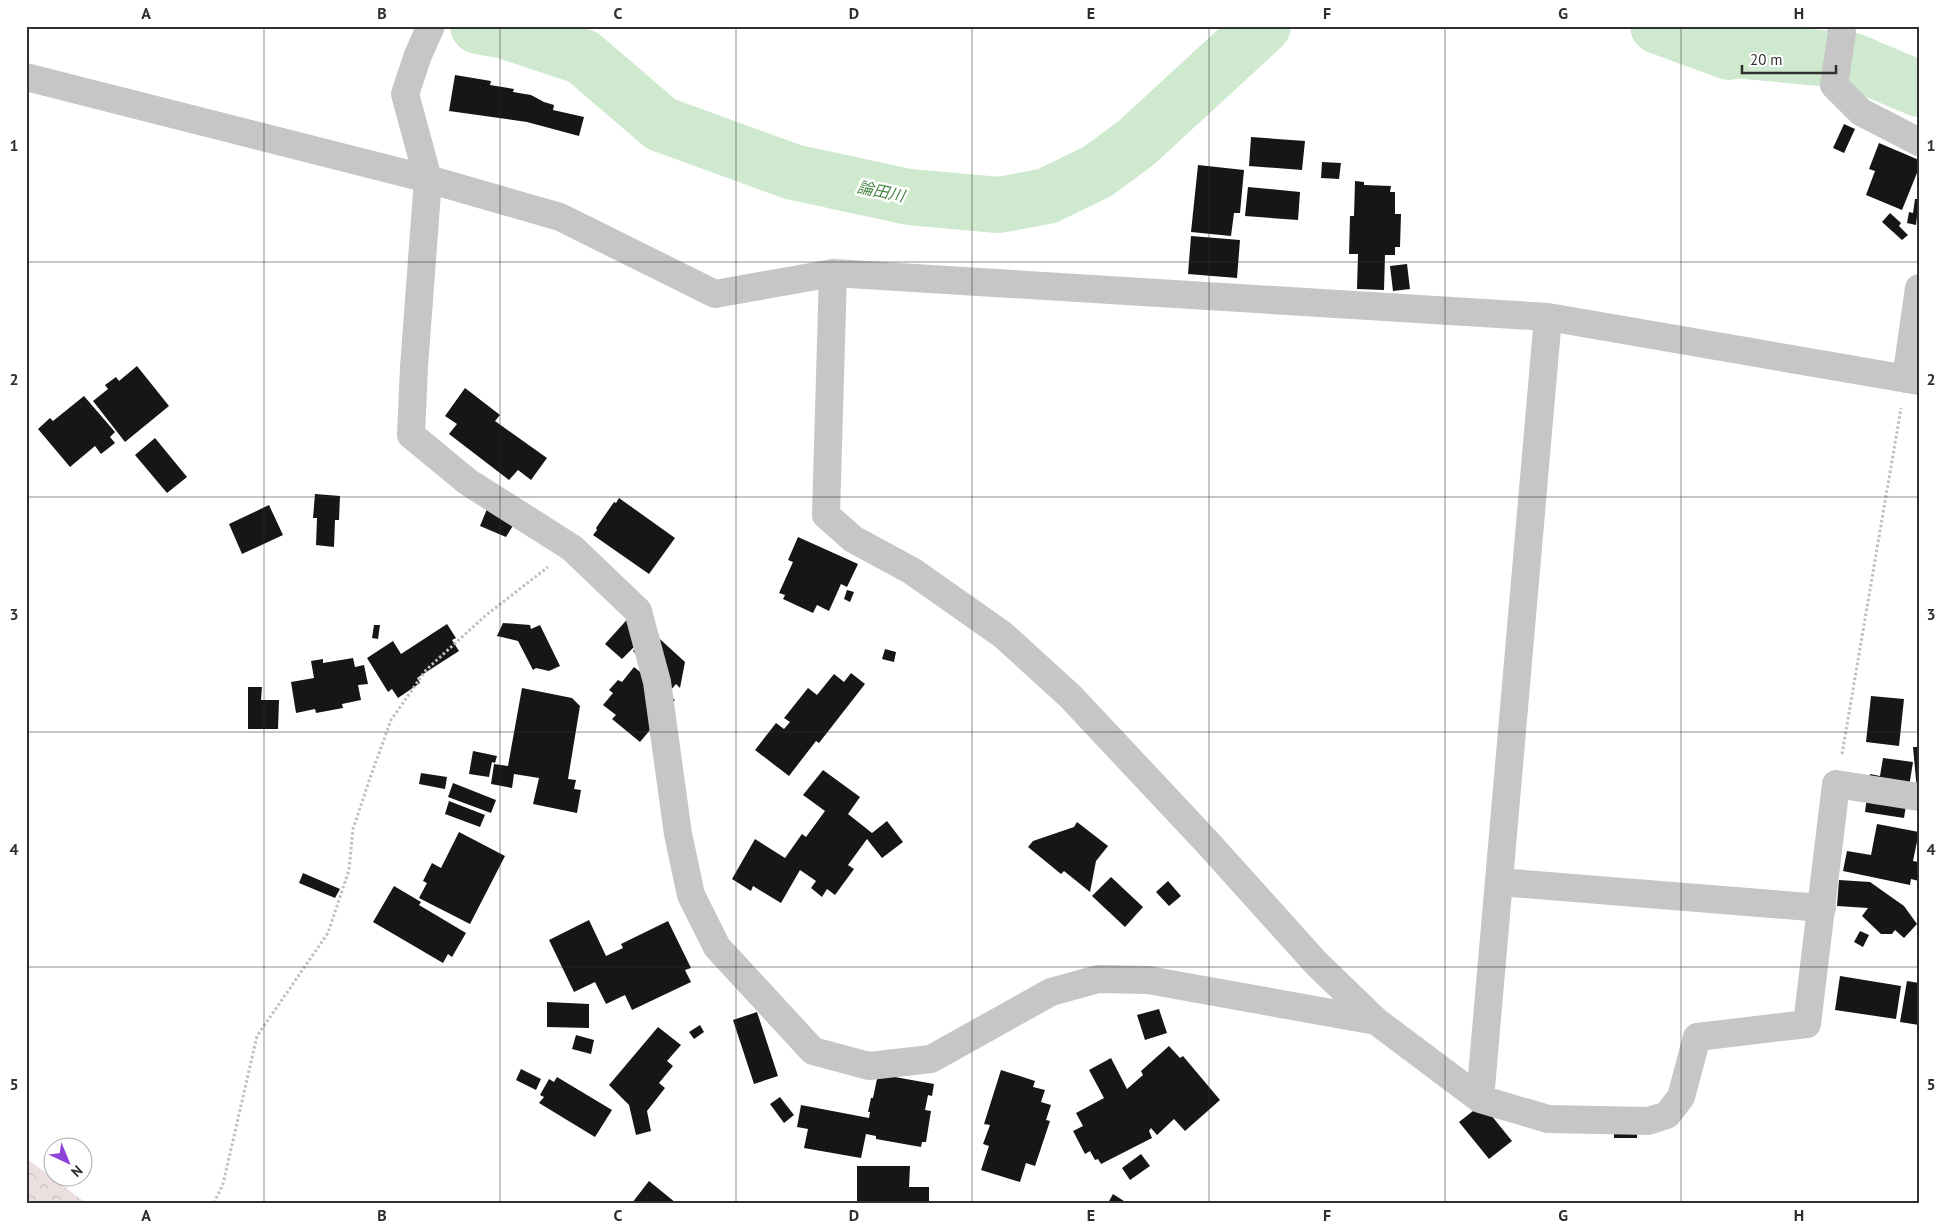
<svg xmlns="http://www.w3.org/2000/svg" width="1945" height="1229" font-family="'PT Sans','Noto Sans JP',sans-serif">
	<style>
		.forest { fill: url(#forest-crowns) }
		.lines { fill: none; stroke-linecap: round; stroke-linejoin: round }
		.river { stroke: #cee9cd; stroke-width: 56 }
		.building { fill: #161616 }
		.path { stroke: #bfbfbf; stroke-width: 3; stroke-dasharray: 2.5 2.5; stroke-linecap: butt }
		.minor { stroke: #c6c6c6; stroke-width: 28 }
		.grid { fill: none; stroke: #2f2f2f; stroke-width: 1; stroke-opacity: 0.55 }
		.labels { text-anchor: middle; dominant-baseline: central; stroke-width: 5; stroke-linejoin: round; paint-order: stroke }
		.water-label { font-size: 16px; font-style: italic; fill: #458442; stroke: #fff }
		.neatline { fill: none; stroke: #2f2f2f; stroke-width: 2 }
		.grid-label { font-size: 16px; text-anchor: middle; font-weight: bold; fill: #2f2f2f }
	</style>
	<defs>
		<pattern id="forest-crowns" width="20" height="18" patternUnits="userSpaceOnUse" patternTransform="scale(1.25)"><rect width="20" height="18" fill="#ebdfdf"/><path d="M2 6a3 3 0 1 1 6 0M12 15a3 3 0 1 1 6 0" fill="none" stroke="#cac0c0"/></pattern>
	</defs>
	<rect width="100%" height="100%" fill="#fff"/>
	<path class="forest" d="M26 1158 86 1203H26Z"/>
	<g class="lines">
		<path class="river" d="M478 26 505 31 583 57 661 124 793 172 909 197 999 205 1047 196 1098 171 1136 143 1263 26
			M1658 26 1729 52 1735 50 1853 61 1919 89"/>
	</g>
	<path class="building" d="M455 75 491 81 490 85 514 89 513 92 531 95 544 102 554 105 553 110 584 117 579 136 527 122 449 111Z
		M1844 124 1855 129 1844 153 1833 148Z
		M1251 137 1305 141 1302 170 1249 166Z
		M1879 143 1919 160V168L1902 210 1866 195 1875 171 1869 169Z
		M1322 162 1341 163 1339 179 1321 178Z
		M1198 165 1244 170 1240 213H1234L1231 236 1191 232Z
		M1355 181 1364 182V185L1391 186 1390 192H1395V214H1401L1400 247H1395V255H1385L1384 290 1357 289 1358 254H1349L1350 216H1354Z
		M1248 187 1300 192 1298 220 1245 216Z
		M1915 199H1919L1916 225 1907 223 1909 212 1913 213Z
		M1890 213 1901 223 1899 226 1908 235 1902 240 1882 222Z
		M1191 236 1240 240 1237 278 1188 274Z
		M1407 264 1410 289 1393 291 1390 266Z
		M137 366 169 406 125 442 93 401 108 389 105 385 116 377 119 381Z
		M465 388 500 415 495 421 547 458 531 480 518 470 509 480 449 434 457 424 445 416Z
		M84 396 115 432 110 437 115 443 101 454 95 446 70 467 38 429 50 418 53 421Z
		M155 438 187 477 167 493 135 455Z
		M315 494 340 496 339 520H335L334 547 316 545 317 518H313Z
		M619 498 675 538 649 574 593 535 597 530 596 528 614 502 616 503Z
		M489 504 517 519 506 537 480 526Z
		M269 505 283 535 242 554 229 524Z
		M798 537 858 564 847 587 841 584 829 611 817 605 813 613 783 599 785 595 779 593 793 562 788 560Z
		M847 590 854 592 850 602 844 599Z
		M632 614 638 643 622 659 605 644Z
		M503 623 530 625 531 629 540 625 560 666 549 671 536 668 533 670 518 641 497 636Z
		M447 624 456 638 452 640 459 651 417 678 420 683 398 698 392 689 388 692 367 658 393 641 401 654Z
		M374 625H380L378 639 372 638Z
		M650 630 685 662 680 688 676 684 670 691 633 651Z
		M885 649 896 652 894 662 882 659Z
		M353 658 355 667 364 665 368 684 358 685 361 700 342 704 343 708 316 713 315 709 296 713 291 682 314 678 311 661 323 659V663Z
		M634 667 675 700 640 742 612 719 616 715 603 705 613 693 609 690 618 680 622 682Z
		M851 673 865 684 819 743 816 741 789 776 755 750 776 723 784 729 790 722 784 718 808 688 817 695 834 674 844 682Z
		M248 687H262L261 700H279L278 729H248Z
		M522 688 572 698 580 706 568 779 576 780 574 789 581 790 577 813 533 804 539 778 514 774 512 788 491 784 494 764 508 766Z
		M1871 696 1904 699 1899 746 1866 742Z
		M1913 747H1919V790H1917Z
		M473 751 497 756 495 763 492 762 489 777 469 774Z
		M1883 758 1913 762 1904 818 1865 812 1870 774 1880 776Z
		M823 770 860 797 848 814 872 833 887 821 903 842 882 858 867 839 848 865 854 869 835 895 827 889 822 897 811 888 816 881 800 870 781 903 753 886 751 891 732 879 755 839 785 858 802 834 806 837 825 811 803 795Z
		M421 773 447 777 445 789 419 784Z
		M453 783 496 800 491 813 448 797Z
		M449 801 485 815 480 827 445 814Z
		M1077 822 1108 846 1096 861 1090 892 1064 871 1061 874 1028 847 1033 841 1074 827Z
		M1877 824 1919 832 1913 861 1919 862V881L1911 879 1910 885 1843 871 1847 851 1871 855Z
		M459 832 505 856 470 924 419 898 427 883 423 881 432 863 441 868Z
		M303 873 340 889 335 898 299 883Z
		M1111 877 1143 907 1125 927 1092 896Z
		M1839 880 1870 882 1904 906 1917 924 1904 938 1895 930 1892 934H1881L1862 916 1868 908 1837 906Z
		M1168 881 1181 896 1169 906 1156 892Z
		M394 886 421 902 419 905 466 933 452 957 448 954 443 963 373 922Z
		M589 920 606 956 623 948 621 944 668 921 691 968 685 970 691 982 632 1010 625 995 606 1004 595 982 574 992 549 940Z
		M1860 931 1869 935 1863 947 1854 942Z
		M1840 976 1901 986 1896 1019 1835 1010Z
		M1907 981 1919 983V1025L1900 1022Z
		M547 1002 589 1004V1028L547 1027Z
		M1159 1009 1167 1033 1145 1040 1137 1015Z
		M757 1012 778 1076 754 1084 733 1020Z
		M700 1025 704 1032 694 1039 689 1032Z
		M658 1027 681 1045 667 1061 673 1066 659 1083 665 1088 647 1111 651 1131 636 1135 629 1105 609 1085Z
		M576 1035 594 1040 591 1054 572 1049Z
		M1169 1046 1180 1058 1183 1056 1220 1100 1185 1131 1174 1119 1157 1135 1151 1128 1149 1131 1152 1138 1101 1164 1098 1159 1095 1160 1090 1151 1085 1154 1073 1131 1083 1126 1076 1113 1104 1098 1089 1070 1111 1058 1127 1089 1143 1075 1141 1071Z
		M521 1069 541 1079 536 1090 516 1080Z
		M1001 1070 1035 1081 1033 1087 1045 1090 1041 1102 1051 1105 1046 1120 1050 1121 1035 1166 1026 1163 1020 1182 981 1170 989 1146 983 1144 990 1125 984 1124Z
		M878 1074 934 1084 932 1096 928 1095 925 1110 931 1111 926 1142H922L921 1147 876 1139V1136L866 1134 861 1158 804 1148 808 1129 797 1127 801 1105 869 1118 870 1112H868L871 1098H873Z
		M557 1077 612 1110 595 1137 539 1103 544 1097 540 1095 549 1079 554 1082Z
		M780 1097 794 1115 784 1123 770 1104Z
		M1482 1104 1512 1141 1489 1159 1459 1122Z
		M1614 1127H1637V1138H1614Z
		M1141 1154 1150 1166 1130 1180 1122 1168Z
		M857 1166H910L909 1187H929V1203H857Z
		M649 1181 676 1203H632Z
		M1113 1194 1127 1203H1108Z"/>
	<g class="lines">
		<path class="path" d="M1842 754 1901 408
			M214 1203 223 1184 257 1036 328 933 349 870 353 829 370 778 391 720 426 670 485 616 548 567"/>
		<path class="minor" d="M431 26 418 55 405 94 428 179 414 367 411 435 468 482 572 548 638 611 657 682 678 834 691 895 717 947 813 1051 869 1066 931 1059 1051 992 1098 979 1148 980 1376 1021
			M1841 26 1842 33 1834 85 1861 112 1919 142
			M26 77 428 179 560 217 715 294 833 273 1548 317 1919 381
			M833 273 826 515 853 539 912 571 1003 635 1070 696 1207 842 1316 963 1376 1021 1480 1099 1548 1119 1648 1121 1667 1115 1681 1097 1697 1037 1807 1024 1836 784 1919 797
			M1906 379 1919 288
			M1500 882 1822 908
			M1480 1099 1548 317"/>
	</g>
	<path class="grid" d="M264 26V1203M500 26V1203M736 26V1203M972 26V1203M1209 26V1203M1445 26V1203M1681 26V1203M26 262H1919M26 497H1919M26 732H1919M26 967H1919"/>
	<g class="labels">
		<g class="water-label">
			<text transform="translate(881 191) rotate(12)">論田川</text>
		</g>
	</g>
	<rect width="1945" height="1229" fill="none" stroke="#ffffff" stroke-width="55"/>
	<g transform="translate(68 1162) rotate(136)"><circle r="24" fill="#ffffff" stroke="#acacac"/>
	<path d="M0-4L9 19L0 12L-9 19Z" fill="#8c43d5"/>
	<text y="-8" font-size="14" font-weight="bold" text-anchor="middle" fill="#2f2f2f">N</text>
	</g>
	<path d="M1742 65v8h94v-8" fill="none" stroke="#2f2f2f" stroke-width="2.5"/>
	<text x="1750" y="65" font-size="15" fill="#2f2f2f" stroke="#ffffff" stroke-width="4" paint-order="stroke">20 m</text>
	<rect x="28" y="28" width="1890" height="1174" class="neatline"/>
	<g class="grid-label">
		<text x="146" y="19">A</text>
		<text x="382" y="19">B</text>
		<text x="618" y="19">C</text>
		<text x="854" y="19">D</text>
		<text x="1091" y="19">E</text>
		<text x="1327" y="19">F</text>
		<text x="1563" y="19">G</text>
		<text x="1799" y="19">H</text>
		<text x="14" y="151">1</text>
		<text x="1931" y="151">1</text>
		<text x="14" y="385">2</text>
		<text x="1931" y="385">2</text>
		<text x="14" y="620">3</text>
		<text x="1931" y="620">3</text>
		<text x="14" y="855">4</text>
		<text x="1931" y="855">4</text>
		<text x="14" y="1090">5</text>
		<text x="1931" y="1090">5</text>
		<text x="146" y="1221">A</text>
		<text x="382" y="1221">B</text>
		<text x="618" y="1221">C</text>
		<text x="854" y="1221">D</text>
		<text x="1091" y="1221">E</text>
		<text x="1327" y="1221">F</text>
		<text x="1563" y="1221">G</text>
		<text x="1799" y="1221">H</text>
	</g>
</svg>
